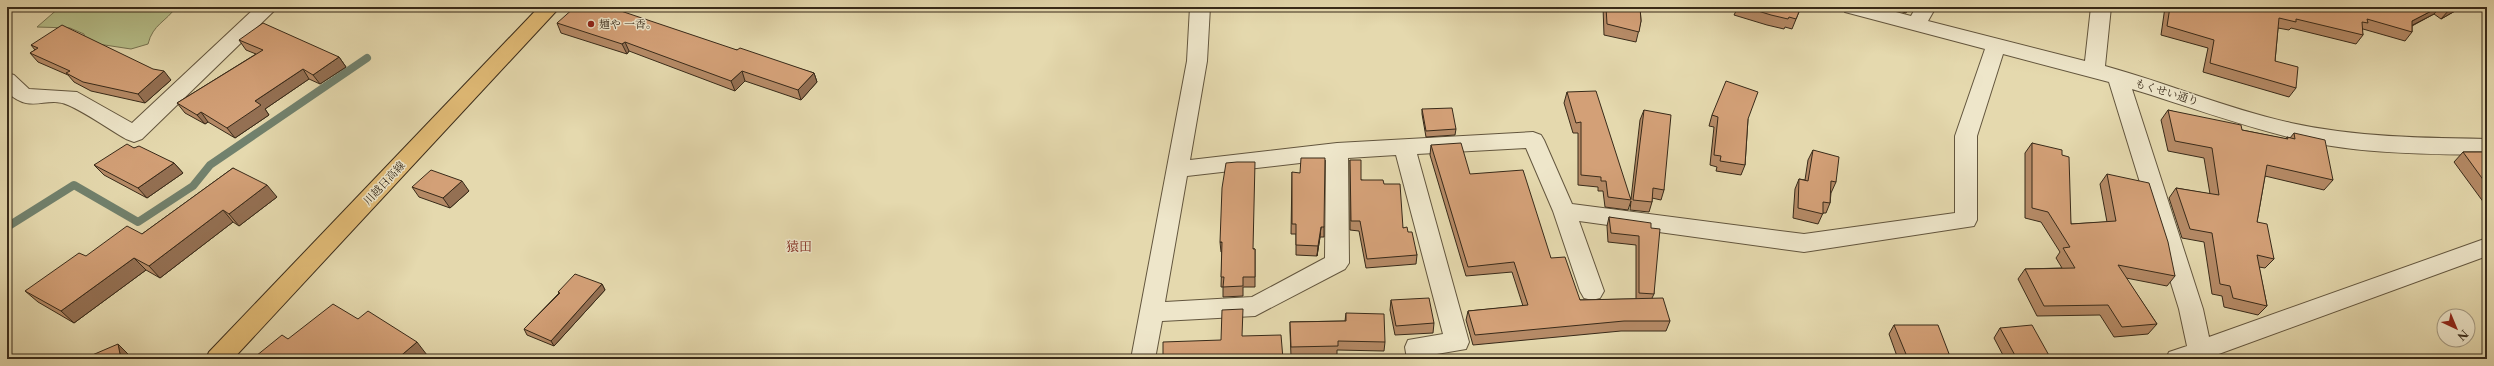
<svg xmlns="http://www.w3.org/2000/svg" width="2494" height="366" font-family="'Libre Caslon Text','Noto Serif JP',serif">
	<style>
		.green { fill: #b6bf8a; stroke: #777452 }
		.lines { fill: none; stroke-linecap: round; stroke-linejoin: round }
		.stream { stroke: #71816d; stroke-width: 8 }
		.street-casing { stroke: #63563e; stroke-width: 2 }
		.primary-casing { stroke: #382a19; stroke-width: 2 }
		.street { fill: #eee6ca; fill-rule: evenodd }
		.primary { fill: #e2bc77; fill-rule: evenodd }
		.wall { fill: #b58a66; stroke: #382a19 }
		.shaded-wall { fill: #947053; stroke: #382a19 }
		.building { fill: #d3a077; stroke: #382a19 }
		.poi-dot { fill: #8f2418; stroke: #eee6ca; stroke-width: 1.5 }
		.labels { text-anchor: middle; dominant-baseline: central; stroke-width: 3; stroke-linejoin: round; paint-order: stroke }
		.poi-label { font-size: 11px; fill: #382a19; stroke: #eee6ca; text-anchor: start }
		.street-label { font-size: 11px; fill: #382a19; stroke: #eee6ca }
		.quarter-label { font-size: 13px; fill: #7a1f14; stroke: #eee6ca }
	</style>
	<rect width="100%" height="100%" fill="#e5d9ae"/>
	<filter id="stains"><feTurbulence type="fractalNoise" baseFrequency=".005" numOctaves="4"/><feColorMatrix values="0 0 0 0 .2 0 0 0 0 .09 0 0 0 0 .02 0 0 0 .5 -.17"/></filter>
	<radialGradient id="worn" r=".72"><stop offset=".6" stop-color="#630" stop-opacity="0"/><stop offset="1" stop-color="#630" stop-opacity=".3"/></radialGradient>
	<path class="green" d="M60 7H176C166 22 153 24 148 44L131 49 85 42 84 34 70 28 37 27Z"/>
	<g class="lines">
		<path class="stream" d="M7 227 74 185 138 222 193 186 210 165 367 58"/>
		<g class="street-casing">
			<path id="street" d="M256 7H278L142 139 134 142 126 139C107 128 88 114 68 105 46 95 31 115 7 92V73L14 75 29 89 77 92 132 123Z
				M1190 7H1210L1207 61 1190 160 1337 143 1533 132 1541 135 1544 140 1572 204 1804 234 1955 213V136L1985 49 1845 12 1842 7H1877L1911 16 1916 7H1936L1928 21 2085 61 2091 7H2111L2105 66C2167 83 2228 109 2291 123 2355 137 2422 138 2487 139V155C2421 154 2352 154 2288 137 2236 124 2184 105 2132 89L2203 309 2209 337 2487 238V256L2216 355 2218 359H2166L2169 352 2187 346 2179 309 2109 82 2003 54 1977 136V220L1974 226 1804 252 1579 221 1604 291 1600 298 1592 300 1584 298 1580 291 1553 211 1526 148 1417 154 1469 342 1466 349 1431 355V359H1407L1405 347 1408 340 1443 334 1396 155 1348 158 1349 263 1345 269 1255 316 1162 321 1155 359H1131L1187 61ZM1326 160 1325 258 1252 297 1165 302 1187 176Z"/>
		</g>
		<g class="primary-casing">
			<path id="primary" d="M539 7H560L233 359H206L209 352Z"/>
		</g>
		<use href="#street" class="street"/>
		<use href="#primary" class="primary"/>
	</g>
	<path class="wall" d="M1603 7H1640L1641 21 1636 42 1604 35Z
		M1728 7H1801L1792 29 1785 27 1784 29 1767 25 1734 15 1736 11 1727 8Z
		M1886 7H1909L1906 13Z
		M2165 7H2462L2441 19 2434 14 2412 26V32L2405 41 2363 29 2362 30 2363 35 2356 44 2291 28 2289 30 2278 28 2275 61 2296 88 2289 97 2203 72 2208 48 2161 35Z
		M557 23 737 50 814 73 817 82 801 100 745 81 735 91 629 51 627 54 561 33Z
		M239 40 339 57 346 67 320 84 309 79 265 109 269 115 235 138 208 122 205 124 185 113 177 103 256 54 246 50Z
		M31 45 171 80 145 103 91 91 74 82 68 75 38 62 30 53 35 50Z
		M1567 92 1631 199 1640 120 1644 110 1664 190 1661 200 1652 198V202L1649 212 1630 210 1631 201 1628 210 1605 207 1603 191H1598V187L1578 185V133H1573L1564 103Z
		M1422 109 1456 129 1455 135 1426 137 1422 114Z
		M2168 110 2242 130 2286 139 2287 137 2290 138 2294 133 2333 180 2324 190 2265 176 2257 222 2274 259 2265 268 2259 267 2267 306 2258 315 2224 307 2222 296 2212 294 2204 242 2182 238 2169 198 2176 188 2210 194 2204 158 2168 151 2161 120Z
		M1712 115 1748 119 1745 165 1741 175 1716 171 1717 167 1710 165 1714 127 1709 126Z
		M2032 143 2062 155 2071 224 2107 222 2100 184 2107 174 2175 276 2167 286 2126 278 2157 324 2148 334 2114 337 2100 315 2037 316 2018 279 2025 269 2062 268 2056 258 2060 252 2041 222 2025 218V153Z
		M1431 145 1470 174 1551 258 1580 300 1636 299V245L1608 242 1607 226 1609 217 1651 228 1654 294 1652 298 1670 321 1666 331H1621L1473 345 1466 320 1468 311 1523 306 1512 272 1466 276 1430 155Z
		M134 148 174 163 183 173 147 198 104 175 94 165Z
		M1813 150 1836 182 1831 193 1830 203 1826 213H1823L1818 224 1793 218 1795 189 1799 179 1805 180 1808 160Z
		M2463 152H2487V207L2454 162Z
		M1350 160 1361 180 1384 184 1403 228 1408 232 1417 255 1416 264 1366 268 1359 231 1350 230Z
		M233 168 277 197 239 226 233 222 160 278 146 270 74 323 38 302 25 291 142 234Z
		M1292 172 1324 227V237H1320L1317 256 1296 255V234H1291Z
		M412 187 469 191 450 208 419 197Z
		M1220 242 1255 249V287H1243V296L1223 297V287H1221L1222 252H1221Z
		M602 284 605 290 554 346 527 335 524 329 559 293 558 292Z
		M1391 300 1434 323 1433 333 1395 335 1390 310Z
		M1346 313 1385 342 1384 351 1337 350V356H1291L1290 331V322L1345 321Z
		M1894 325 1951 359H1898L1889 334Z
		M2000 328 2051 359H2005L1994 338Z"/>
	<path class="shaded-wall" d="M2439 7H2440L2434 14 2405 29 2412 21Z
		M2454 7H2462L2441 19 2449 10Z
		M625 42 629 51 627 54 622 44Z
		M339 57 346 67 320 84 313 75Z
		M303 69 309 79 265 109 269 115 235 138 227 128 255 101Z
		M164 71 171 80 145 103 138 94Z
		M742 71 745 81 735 91 731 81Z
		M814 73 817 82 801 100 798 90Z
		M201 112 208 122 205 124 197 115Z
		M174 163 183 173 147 198 138 188Z
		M462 181 469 191 450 208 443 198Z
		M267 185 277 197 239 226 229 214Z
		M223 210 233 222 160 278 149 266Z
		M1321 227 1320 237 1317 256 1318 246Z
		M134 258 146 270 74 323 61 311Z
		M602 284 605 290 554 346 551 341Z
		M417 342 427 355 423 359H397Z
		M118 344 128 354 129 359H121Z"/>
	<path class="building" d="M575 7H609L737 50 740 48 814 73 798 90 742 71 731 81 625 42 622 44 557 23Z
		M1606 7H1640L1641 21 1639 32 1607 24Z
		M1745 7H1801L1796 19 1789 17 1788 19 1771 15Z
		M2170 7H2439L2412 21V32L2367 19 2368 23 2362 22 2363 35 2296 19V22L2279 18 2275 61 2298 67 2296 88 2210 63 2214 40 2167 26Z
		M2443 7H2454L2449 10Z
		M263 23 339 57 313 75 303 69 255 101 261 105 227 128 201 112 197 115 177 103 263 50 239 40Z
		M62 25 153 69 164 71 138 94 83 82 66 73 70 71 30 53 38 48 31 45Z
		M1726 81 1758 92 1748 119 1745 165 1720 161 1721 156 1714 155 1718 117 1712 115Z
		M1596 91 1631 200 1608 197 1606 181H1601V177L1581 175V122L1576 123 1567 92Z
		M1452 108 1456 129 1426 131 1422 109Z
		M1644 110 1671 115 1664 190 1653 188 1652 202 1633 200Z
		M2168 110 2241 125 2242 130 2288 139 2287 137 2295 139 2294 133 2325 140 2333 180 2267 165 2257 222 2267 224 2274 259 2257 255 2267 306 2233 298 2230 286 2220 284 2212 233 2190 229 2176 188 2219 195 2212 148 2175 141Z
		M1461 143 1470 174 1523 170 1551 258 1565 257 1580 300 1663 298 1670 321H1624L1475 335 1468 311 1528 305 1514 262 1468 267 1431 145Z
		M2032 143 2062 150V155L2069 157 2071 224 2116 221 2107 174 2149 183 2168 242 2175 276 2118 265 2157 324 2122 327 2108 305 2044 306 2025 269 2075 268 2063 248 2070 247 2048 212 2032 208Z
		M127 144 134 148 139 146 174 163 138 188 94 165Z
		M1813 150 1839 157 1836 182 1831 181 1830 203 1823 202V214L1798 208 1799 179 1808 181Z
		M2463 152H2487V185Z
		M1301 158H1325L1324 227H1321L1318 246 1296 245V224H1292V172L1300 173Z
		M1350 160H1361V180H1383L1384 184H1400L1403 228 1407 227 1408 232H1412L1417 255 1367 259 1360 221H1351Z
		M1237 162H1255L1253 249H1255V277H1243V286L1223 287 1224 277H1221L1222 242H1220L1222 188 1226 163Z
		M233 168 267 185 229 214 223 210 149 266 134 258 61 311 25 291 79 253 86 256 127 226 142 234Z
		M431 170 462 181 443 198 412 187Z
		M1609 217 1651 223V228L1660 229 1654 294 1639 293V236L1611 233Z
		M575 274 602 284 551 341 524 329 560 293 558 292Z
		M1429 298 1434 323 1396 326 1391 300Z
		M333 304 358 319 368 311 417 342 397 359H261L256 356 282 335 288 339Z
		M1243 309 1242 336 1281 335 1283 359H1163V342L1221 340 1222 310Z
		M1346 313 1384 314 1385 342 1338 341V346L1291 347 1290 322 1346 321Z
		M1894 325H1938L1951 359H1908Z
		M2032 325 2051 359H2017L2000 328Z
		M118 344 121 359H83Z"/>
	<circle class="poi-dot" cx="591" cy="24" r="4"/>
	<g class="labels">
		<g class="poi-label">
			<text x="599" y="24">麺や 一香。</text>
		</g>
		<g class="street-label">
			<text transform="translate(2167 92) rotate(17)">もくせい通り</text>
			<text transform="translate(384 183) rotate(-47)">川越日高線</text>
		</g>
		<g class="quarter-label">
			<text x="799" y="246">猿田</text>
		</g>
	</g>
	<rect width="2494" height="366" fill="none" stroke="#e5d9ae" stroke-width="24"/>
	<rect x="8" y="8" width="2478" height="350" fill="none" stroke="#382a19" stroke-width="2"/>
	<rect x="12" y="12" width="2470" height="342" fill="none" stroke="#382a19"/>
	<g transform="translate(2456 328) rotate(136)"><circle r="19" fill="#eee6ca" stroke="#a59b83"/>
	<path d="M0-3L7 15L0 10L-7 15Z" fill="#8f2418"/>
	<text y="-6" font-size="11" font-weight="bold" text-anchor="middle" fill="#382a19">N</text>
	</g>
	<rect width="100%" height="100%" filter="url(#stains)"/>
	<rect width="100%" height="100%" fill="url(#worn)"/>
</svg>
